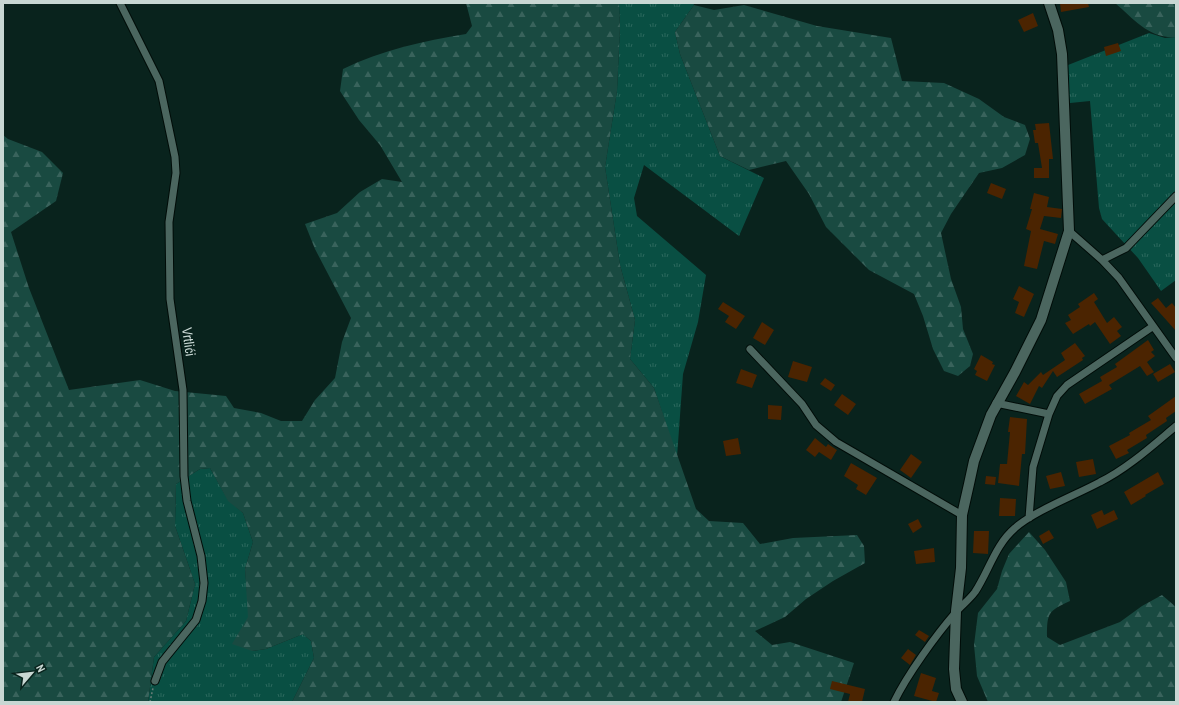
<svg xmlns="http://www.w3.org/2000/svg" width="1179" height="705" font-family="'Archivo Narrow',sans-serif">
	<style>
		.grass { fill: url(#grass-tufts) }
		.forest { fill: url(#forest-firs) }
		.building { fill: #4b2401 }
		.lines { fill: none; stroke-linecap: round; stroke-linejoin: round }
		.street-casing { stroke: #000c08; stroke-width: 9 }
		.secondary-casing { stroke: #000c08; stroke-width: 12 }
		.path { stroke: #687d78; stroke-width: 1.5; stroke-dasharray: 2 2; stroke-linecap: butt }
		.street { stroke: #4b665f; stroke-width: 7 }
		.secondary { stroke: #4b665f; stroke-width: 10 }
		.labels { text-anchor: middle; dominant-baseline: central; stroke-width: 3; stroke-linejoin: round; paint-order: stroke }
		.street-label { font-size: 14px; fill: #c8d7d3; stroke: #09231d }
	</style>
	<defs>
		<pattern id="grass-tufts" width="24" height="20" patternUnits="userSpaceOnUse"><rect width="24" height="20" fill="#094f43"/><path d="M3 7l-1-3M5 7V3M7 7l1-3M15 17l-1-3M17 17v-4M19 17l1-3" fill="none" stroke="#2b685d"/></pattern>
		<pattern id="forest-firs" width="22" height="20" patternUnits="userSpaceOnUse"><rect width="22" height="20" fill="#194a41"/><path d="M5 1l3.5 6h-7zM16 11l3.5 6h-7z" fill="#39635c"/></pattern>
	</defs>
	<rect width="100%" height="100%" fill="#09231d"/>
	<path class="grass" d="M619 3H693L694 5 675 32 680 54 720 156 764 178 739 236 644 165 634 198 637 216 706 275 698 322 683 374 677 457 654 388 630 359 635 320 620 265 605 167 617 91 620 28Z
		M1149 33 1165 38 1176 37V280L1161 291 1138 258 1102 219 1099 208 1090 101 1070 103 1063 67Z
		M210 468 228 500 243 513 253 542 245 569 252 651 266 649 303 634 311 641 314 658 292 702H148L154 657 186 621 195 584 175 526 176 484 200 469Z"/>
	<path class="forest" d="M466 3H619L620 28 617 91 605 167 620 265 635 320 630 359 654 388 696 509 709 521 743 523 760 544 793 538 857 535 864 546 865 563 833 581 806 599 785 617 755 631 772 645 790 642 854 663 841 702H292L314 658 311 641 303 634 266 649 252 651 232 644 248 617 245 569 253 542 243 513 228 501 210 468 200 469 176 484 175 526 195 584 186 621 154 657 148 702H3V135L8 139 42 152 63 173 56 201 11 232 29 288 69 390 140 380 175 391 226 396 234 408 261 413 281 421H302L315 400 335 378 342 342 351 318 315 249 305 224 337 213 360 192 382 179 402 182 380 145 359 120 340 91 343 69C382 50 423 41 466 34L472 26Z
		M1115 3H1176V37C1149 39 1134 19 1115 3Z
		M694 5 714 10 744 5 817 26 891 38 902 81 944 83 979 99 1004 117 1025 125 1030 139 1025 155 1002 168 979 173 951 214 941 233 951 279 961 307 963 329 973 354 970 366 958 376 944 371 933 349 923 316 914 294 869 270 826 227 809 194 786 161 749 170 720 156 680 54 675 32Z
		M1029 532 1045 550 1066 582 1070 601C1048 611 1047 613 1047 637L1060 645 1120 622 1142 606 1162 595 1176 607V702H988L977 676 974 645 978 613 997 589 1002 571 1009 554Z"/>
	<path class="building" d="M1060 3H1088L1089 7 1061 12Z
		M1033 13 1038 26 1024 32 1018 20Z
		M1118 43 1121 51 1106 56 1104 47Z
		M1049 123 1053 159H1049V178H1034V168H1042L1038 143H1035L1033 130H1036L1035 124Z
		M991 183 1006 189 1002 199 987 193Z
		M1034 193 1049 197 1047 207 1062 209 1061 218 1044 216 1040 229 1058 234 1055 244 1044 241 1037 269 1024 266 1031 231 1026 229 1032 209H1030Z
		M1019 286 1034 294 1024 317 1015 313 1019 302 1013 299Z
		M1094 293 1098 299 1094 302 1107 323 1114 317 1122 327 1117 331 1121 336 1110 344 1095 322 1090 326 1089 324 1073 334 1065 323 1071 320 1068 315 1080 307 1078 304Z
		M1158 298 1166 308 1172 303 1176 308V331L1151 303Z
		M723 302 745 316 736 329 725 322 729 316 718 309Z
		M762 322 774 330 765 345 753 338Z
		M1148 340 1154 350 1151 352 1155 356 1147 362 1154 372 1147 376 1140 366 1109 385 1112 389 1085 404 1079 394 1102 381 1100 377 1117 367 1115 364Z
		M1075 343 1085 356 1082 358 1083 360 1057 377 1053 371 1042 388 1039 386 1030 404 1016 396 1024 382 1028 385 1041 372 1043 375 1065 360 1061 353Z
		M981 355 993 362 992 364 995 365 987 381 975 375 977 371 974 369Z
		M793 361 812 367 807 382 788 377Z
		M1170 364 1175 372 1158 382 1153 374Z
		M741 369 757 375 752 388 736 383Z
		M825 378 835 385 831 391 820 384Z
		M842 394 856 404 848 415 834 405Z
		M1176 396V411L1166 418 1167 421 1146 435 1147 438 1127 450 1129 453 1116 459 1109 446 1130 435 1129 433 1151 420 1148 416Z
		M768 405 782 406 781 420 768 419Z
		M1010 417 1027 419 1025 454H1022L1019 486 998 483 1000 464H1007L1010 432H1008Z
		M738 438 741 454 726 456 723 441Z
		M815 438 826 447 828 444 837 450 831 460 819 452 815 457 806 450Z
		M911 454 922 462 911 478 900 470Z
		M1093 459 1096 474 1079 477 1076 462Z
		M851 463 877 478 866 495 856 489 858 485 844 476Z
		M1061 472 1065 486 1050 489 1046 476Z
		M1158 472 1164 484 1145 495 1146 496 1131 505 1124 492Z
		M986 476 996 477 995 485 985 484Z
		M1000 498 1016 499 1015 516H999Z
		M1102 510 1104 515 1114 510 1118 519 1097 529 1091 515Z
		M918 519 922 527 913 533 908 524Z
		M1049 530 1054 538 1043 544 1039 536Z
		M974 531H989L988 554 973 553Z
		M934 548 935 562 916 564 914 551Z
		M919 630 929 636 925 642 915 635Z
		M908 649 916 655 910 665 901 658Z
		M921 673 936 678 932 691 939 693 936 702 914 696Z
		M832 681 865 689 862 702H848L850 694 830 689Z"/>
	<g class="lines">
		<g class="street-casing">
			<path id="street" d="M120 3 159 81 175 157 176 173 169 222 170 299 183 390 184 476 187 501 201 556 204 583 202 601 196 620 162 662 155 681
				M1069 231 1102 260 1119 278 1176 358
				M1102 260 1126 248 1176 196
				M750 349 802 404 816 425 836 442 962 515
				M996 403 1049 414
				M1029 518 1033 467 1049 414 1057 396 1067 385 1152 327
				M894 702C907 675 936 635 956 612 962 605 969 600 975 592 989 571 995 545 1015 528 1034 511 1076 495 1100 482 1128 468 1152 446 1176 426"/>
		</g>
		<g class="secondary-casing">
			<path id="secondary" d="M962 702 956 689 954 669 956 611 961 568 962 515 969 484 974 461 991 415 1015 372 1041 320 1069 231 1062 54 1058 30 1049 3"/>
		</g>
		<path class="path" d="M150 702 153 688"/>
		<use href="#street" class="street"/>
		<use href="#secondary" class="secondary"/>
	</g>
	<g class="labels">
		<g class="street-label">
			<text transform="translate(189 342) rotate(82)">Vrtlići</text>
		</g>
	</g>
	<rect width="1179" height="705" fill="none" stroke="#c8d7d3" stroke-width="8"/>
	<g transform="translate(32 673) rotate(62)" stroke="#09231d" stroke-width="3" paint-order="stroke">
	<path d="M0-3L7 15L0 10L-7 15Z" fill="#c8d7d3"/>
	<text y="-6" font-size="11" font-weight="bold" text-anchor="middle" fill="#c8d7d3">N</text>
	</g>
</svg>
